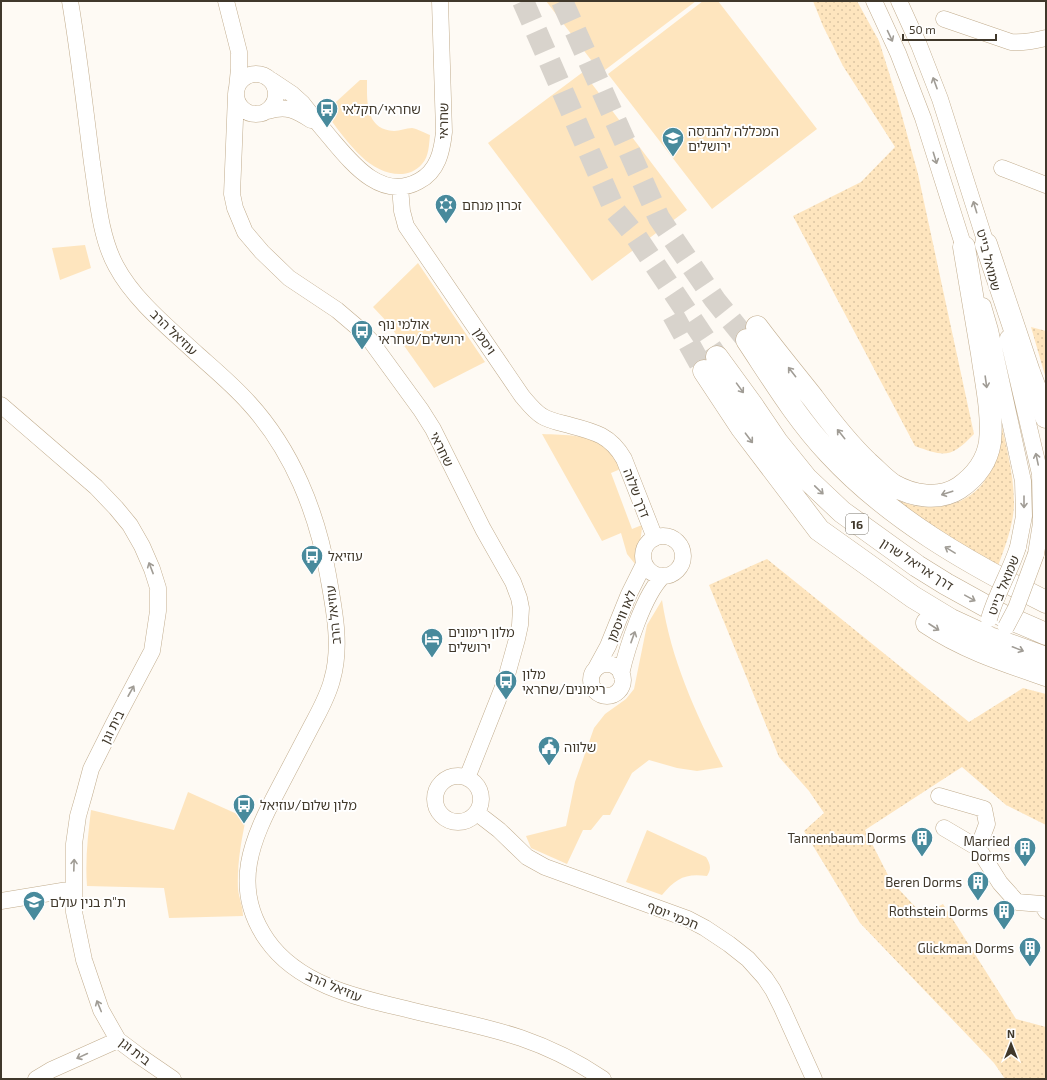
<svg xmlns="http://www.w3.org/2000/svg" width="1047" height="1080" font-family="'Exo 2','Noto Sans Hebrew',sans-serif">
	<style>
		.grass { fill: url(#grass-dots) }
		.green { fill: #fee5be }
		.lines { fill: none; stroke-linecap: round; stroke-linejoin: round }
		.highway-tunnel { stroke: #d8d3cc; stroke-width: 22; stroke-dasharray: 22 11; stroke-linecap: butt }
		.minor-casing { stroke: #c1ac8d; stroke-width: 17 }
		.highway-casing { stroke: #c1ac8d; stroke-width: 23 }
		.minor { stroke: #fff; stroke-width: 16 }
		.highway { stroke: #fff; stroke-width: 22 }
		.minor-bridge-casing { stroke: #c1ac8d; stroke-width: 17; stroke-linecap: butt }
		.minor-bridge { stroke: #fff; stroke-width: 16 }
		.oneway { stroke: #a09c95 }
		.labels { text-anchor: middle; dominant-baseline: central; stroke-width: 4; stroke-linejoin: round; paint-order: stroke }
		.shield { fill: #fff; stroke: #79746b; stroke-width: 1 }
		.shield-label { font-size: 12px; font-weight: bold; fill: #40382b }
		.poi-label { font-size: 13px; fill: #40382b; stroke: #fff; text-anchor: start }
		.street-label { font-size: 13px; fill: #40382b; stroke: #fff }
	</style>
	<defs>
		<pattern id="grass-dots" width="8" height="8" patternUnits="userSpaceOnUse"><rect width="8" height="8" fill="#fee5be"/><path d="M2 2h.1M6 6h.1" fill="none" stroke="#dbc5a3" stroke-width="1.8" stroke-linecap="round"/></pattern>
	</defs>
	<rect width="100%" height="100%" fill="#fefaf4"/>
	<path class="grass" d="M813 1H857L879 41 897 98 918 174 974 434C951 458 945 457 915 446L793 216 861 182 895 147 843 66 823 26Z
		M1031 327 1046 331V379Z
		M998 408C1004 439 1014 471 1014 503 1014 524 1005 547 998 566L929 524 898 501C906 503 916 507 924 507 956 509 987 493 993 460 997 443 997 425 998 408Z
		M767 559 969 722 1023 688 1046 694V825L1006 805 962 767 865 830 891 881 923 915 943 904 1016 1019 1046 1027V1079H1005L994 1063 860 923 804 831 824 813 809 791 779 757 709 585Z"/>
	<path class="green" d="M546 1H696L601 73Z
		M703 1H718L817 129 712 209 608 74Z
		M583 72 687 210 592 281 488 143Z
		M360 80H367C367 101 365 129 394 131 400 131 406 128 412 128 418 129 425 133 430 135 429 144 429 157 422 164 406 183 377 172 362 157 348 144 336 127 325 112Z
		M85 245 91 268 60 280 52 248Z
		M418 263 485 362 434 388 388 323 373 307Z
		M542 434C565 435 593 434 611 450 616 454 620 462 623 468L611 473 632 529 642 525C642 538 637 550 635 564L627 554 621 533 602 541Z
		M662 600C671 660 696 714 723 767L697 771 677 768 649 760 632 773 610 815H603L591 830H583L567 864 531 848 526 836 566 826 575 782 594 728 605 714 626 699 634 689 647 625Z
		M188 792 246 818C241 842 237 864 238 889 239 898 243 907 243 916L169 918 164 888 87 886C85 860 88 835 91 810L174 830Z
		M647 830 706 857C710 864 712 868 707 876 686 873 676 878 662 895L626 882Z"/>
	<g class="lines">
		<path class="highway-tunnel" d="M523 1 615 211 635 235 717 357
			M562 1 659 218 715 300 747 340
			M673 315 704 371"/>
		<g class="minor-casing">
			<path id="minor" d="M70 1C79 54 85 109 92 163 97 195 100 237 116 266 134 300 169 328 197 354 215 370 233 385 249 403 292 450 317 512 328 575 334 609 342 646 332 680 328 696 320 710 312 725 301 746 290 767 279 788 252 839 230 887 267 940 299 986 360 998 410 1010 447 1019 485 1026 521 1038 550 1048 578 1062 603 1079
				M226 1 239 52V69L237 88
				M874 1 898 53 923 118 967 257
				M899 1 919 45 940 99 989 253
				M944 19 1011 42C1024 43 1034 41 1046 38
				M236 94a20 20 0 1 1 40 0a20 20 0 1 1-40 0Z
				M271 80 292 94 302 103C312 116 323 129 333 141 354 166 383 201 419 181 438 171 442 151 444 132L440 1
				M236 95 232 194 235 208 245 232 262 252 289 278 337 310 357 327 370 340 421 410 433 429 483 529 513 582 519 598 521 608 520 625 517 639 505 682 467 778
				M268 111C286 105 296 110 311 120
				M1002 168 1046 185
				M400 187 402 211 406 226 522 396C528 403 534 411 542 416 548 420 557 422 565 424 592 431 610 434 624 459L655 538
				M983 306 990 330 1023 481 1024 516 1018 547
				M1008 338 1040 474 1041 523 1036 554
				M1 405 96 487 116 508 130 525 142 546 152 569 158 588V611L152 651 114 723 91 769 84 795 78 816 74 844V912L84 960 101 1010 118 1040 138 1055 173 1079
				M643 556a20 20 0 1 1 40 0a20 20 0 1 1-40 0Z
				M591 680a16 16 0 1 1 32 0a16 16 0 1 1-32 0Z
				M596 668 608 646 629 594 644 564
				M621 674C627 648 644 594 663 576
				M435 799a23 23 0 1 1 46 0a23 23 0 1 1-46 0Z
				M939 796 984 809 987 824 978 848 1000 883 1017 902 1042 904 1046 911
				M477 813 499 830 527 857 545 867 688 919 705 928 729 944 748 959 765 978 773 990 782 1008 814 1079
				M944 828 978 848
				M1 901 74 889
				M36 1079 51 1070 118 1040"/>
		</g>
		<g class="highway-casing">
			<path id="highway" d="M986 244 1029 372 1046 417
				M757 327C775 351 794 374 813 398 830 421 847 443 868 463 876 470 884 479 893 485 912 496 939 501 959 488 975 477 987 462 990 442 993 413 986 383 982 354 976 319 970 283 964 247
				M747 340C773 379 797 419 829 453 889 518 968 563 1046 602
				M717 357 752 405 777 442 806 478 842 512 917 566 946 584 1002 615 1046 634
				M704 371 741 427 819 530 913 597 951 620 990 638 1046 658
				M927 623C964 648 1005 661 1046 675"/>
		</g>
		<use href="#minor" class="minor"/>
		<use href="#highway" class="highway"/>
		<g class="minor-bridge-casing">
			<path id="minor-bridge" d="M989 619C996 594 1010 572 1018 547
				M1006 627 1016 608 1036 554"/>
		</g>
		<use href="#minor-bridge" class="minor-bridge"/>
	</g>
	<defs><path id="oneway-shaft" d="M-6 0H5M1.5-3L5.5 0L1.5 3" fill="none" stroke-width="1.6" stroke-linecap="round" stroke-linejoin="round"/></defs>
	<g class="oneway">
		<use href="#oneway-shaft" transform="translate(890 36) rotate(65)"/>
		<use href="#oneway-shaft" transform="translate(935 83) rotate(-110)"/>
		<use href="#oneway-shaft" transform="translate(935 158) rotate(73)"/>
		<use href="#oneway-shaft" transform="translate(975 207) rotate(-107)"/>
		<use href="#oneway-shaft" transform="translate(792 372) rotate(-128)"/>
		<use href="#oneway-shaft" transform="translate(986 382) rotate(82)"/>
		<use href="#oneway-shaft" transform="translate(740 388) rotate(54)"/>
		<use href="#oneway-shaft" transform="translate(841 434) rotate(-129)"/>
		<use href="#oneway-shaft" transform="translate(749 438) rotate(53)"/>
		<use href="#oneway-shaft" transform="translate(1037 459) rotate(-102)"/>
		<use href="#oneway-shaft" transform="translate(819 490) rotate(44)"/>
		<use href="#oneway-shaft" transform="translate(947 493) rotate(162)"/>
		<use href="#oneway-shaft" transform="translate(1024 502) rotate(90)"/>
		<use href="#oneway-shaft" transform="translate(950 550) rotate(-149)"/>
		<use href="#oneway-shaft" transform="translate(151 568) rotate(-111)"/>
		<use href="#oneway-shaft" transform="translate(970 598) rotate(29)"/>
		<use href="#oneway-shaft" transform="translate(934 627) rotate(33)"/>
		<use href="#oneway-shaft" transform="translate(633 637) rotate(-70)"/>
		<use href="#oneway-shaft" transform="translate(1018 649) rotate(21)"/>
		<use href="#oneway-shaft" transform="translate(131 691) rotate(-61)"/>
		<use href="#oneway-shaft" transform="translate(74 865) rotate(-88)"/>
		<use href="#oneway-shaft" transform="translate(99 1006) rotate(-112)"/>
		<use href="#oneway-shaft" transform="translate(82 1056) rotate(155)"/>
	</g>
	<defs>
		<g id="bus-pin" transform="scale(1.15)"><path d="M0 17L-7.5 6A9.5 9.5 0 1 1 7.5 6Z" fill="#488a9c" stroke="#fff"/><path d="M-5-6H5V4H4V6H2V4H-2V6H-4V4H-5ZM-3.5-4V0h7V-4ZM-3.5 1.2v1.5H-2V1.2ZM2 1.2v1.5H3.5V1.2Z" fill="#fff"/></g>
		<g id="university-pin" transform="scale(1.15)"><path d="M0 17L-7.5 6A9.5 9.5 0 1 1 7.5 6Z" fill="#488a9c" stroke="#fff"/><path d="M0-5L7-2L0 1L-7-2ZM-4 1L0 2.5L4 1V4Q0 6-4 4Z" fill="#fff"/></g>
		<g id="synagogue-pin" transform="scale(1.15)"><path d="M0 17L-7.5 6A9.5 9.5 0 1 1 7.5 6Z" fill="#488a9c" stroke="#fff"/><path d="M0-6.5L5.6 3.2H-5.6ZM0 6.5L5.6-3.2H-5.6Z" fill="#fff"/></g>
		<g id="hotel-pin" transform="scale(1.15)"><path d="M0 17L-7.5 6A9.5 9.5 0 1 1 7.5 6Z" fill="#488a9c" stroke="#fff"/><path d="M-6-4.5h1.5V1H6V5H4.5V3h-9V5H-6ZM-4 0a1.8 1.8 0 1 1 3.6 0ZM.5 0V-2.5h3Q6-2.5 6 0Z" fill="#fff"/></g>
		<g id="civic-pin" transform="scale(1.15)"><path d="M0 17L-7.5 6A9.5 9.5 0 1 1 7.5 6Z" fill="#488a9c" stroke="#fff"/><path d="M-.6-6.5H3V-4.5H.6V-3L4-1V1h2V6H-6V1h2V-1L-.6-3ZM-1.2 2.5V6h2.4V2.5Z" fill="#fff"/></g>
		<g id="building-pin" transform="scale(1.15)"><path d="M0 17L-7.5 6A9.5 9.5 0 1 1 7.5 6Z" fill="#488a9c" stroke="#fff"/><path d="M-4-6H4V6H1V3H-1V6H-4ZM-2.5-4.3h1.7v1.8h-1.7ZM.8-4.3h1.7v1.8H.8ZM-2.5-1h1.7V.8h-1.7ZM.8-1h1.7V.8H.8Z" fill="#fff"/></g>
		<g id="school-pin" transform="scale(1.15)"><path d="M0 17L-7.5 6A9.5 9.5 0 1 1 7.5 6Z" fill="#488a9c" stroke="#fff"/><path d="M0-5L7-2L0 1L-7-2ZM-4 1L0 2.5L4 1V4Q0 6-4 4Z" fill="#fff"/></g>
	</defs>
	<g fill-rule="evenodd">
		<use href="#bus-pin" x="327" y="109"/>
		<use href="#university-pin" x="673" y="138"/>
		<use href="#synagogue-pin" x="446" y="205"/>
		<use href="#bus-pin" x="362" y="331"/>
		<use href="#bus-pin" x="312" y="556"/>
		<use href="#hotel-pin" x="432" y="639"/>
		<use href="#bus-pin" x="506" y="681"/>
		<use href="#civic-pin" x="549" y="747"/>
		<use href="#bus-pin" x="244" y="805"/>
		<use href="#building-pin" x="922" y="838"/>
		<use href="#building-pin" x="1025" y="848"/>
		<use href="#building-pin" x="978" y="882"/>
		<use href="#school-pin" x="34" y="902"/>
		<use href="#building-pin" x="1004" y="911"/>
		<use href="#building-pin" x="1030" y="948"/>
	</g>
	<g class="labels">
		<rect class="shield" x="846" y="514" width="22" height="20" rx="3"/>
		<g class="shield-label">
			<text x="857" y="524">16</text>
		</g>
		<g class="poi-label">
			<text x="342" y="109">שחראי/חקלאי</text>
			<text x="688" y="131">המכללה להנדסה<tspan x="688" dy="15">ירושלים</tspan></text>
			<text x="462" y="205">זכרון מנחם</text>
			<text x="378" y="324">אולמי נוף<tspan x="378" dy="15">ירושלים/שחראי</tspan></text>
			<text x="328" y="556">עוזיאל</text>
			<text x="448" y="632">מלון רימונים<tspan x="448" dy="15">ירושלים</tspan></text>
			<text x="522" y="674">מלון<tspan x="522" dy="15">רימונים/שחראי</tspan></text>
			<text x="564" y="747">שלווה</text>
			<text x="260" y="805">מלון שלום/עוזיאל</text>
			<text x="906" y="838" text-anchor="end">Tannenbaum Dorms</text>
			<text x="1010" y="841" text-anchor="end">Married<tspan x="1010" dy="15">Dorms</tspan></text>
			<text x="962" y="882" text-anchor="end">Beren Dorms</text>
			<text x="50" y="902">ת"ת בנין עולם</text>
			<text x="988" y="911" text-anchor="end">Rothstein Dorms</text>
			<text x="1014" y="948" text-anchor="end">Glickman Dorms</text>
		</g>
		<g class="street-label">
			<text transform="translate(443 121) rotate(-89)">שחראי</text>
			<text transform="translate(989 260) rotate(76)">שמואל בייט</text>
			<text transform="translate(174 332) rotate(44)">עוזיאל הרב</text>
			<text transform="translate(485 341) rotate(56)">ויסמן</text>
			<text transform="translate(442 449) rotate(64)">שחראי</text>
			<text transform="translate(637 493) rotate(69)">דרך שלוה</text>
			<text transform="translate(917 564) rotate(33)">דרך אריאל שרון</text>
			<text transform="translate(1003 585) rotate(-68)">שמואל בייט</text>
			<text transform="translate(333 615) rotate(-96)">עוזיאל הרב</text>
			<text transform="translate(621 616) rotate(-67)">לאו וויסמן</text>
			<text transform="translate(112 727) rotate(-63)">בית וגן</text>
			<text transform="translate(673 915) rotate(22)">חכמי יוסף</text>
			<text transform="translate(334 986) rotate(23)">עוזיאל הרב</text>
			<text transform="translate(135 1051) rotate(38)">בית וגן</text>
		</g>
	</g>
	<rect width="1047" height="1080" fill="none" stroke="#40382b" stroke-width="4"/>
	<g transform="translate(1011 1044)" stroke="#ffffff" stroke-width="3" paint-order="stroke">
	<path d="M0-3L7 15L0 10L-7 15Z" fill="#40382b"/>
	<text y="-6" font-size="11" font-weight="bold" text-anchor="middle" fill="#40382b">N</text>
	</g>
	<path d="M903 34v6h93v-6" fill="none" stroke="#40382b" stroke-width="2"/>
	<text x="909" y="34" font-size="12" fill="#40382b" stroke="#ffffff" stroke-width="3" paint-order="stroke">50 m</text>
</svg>
